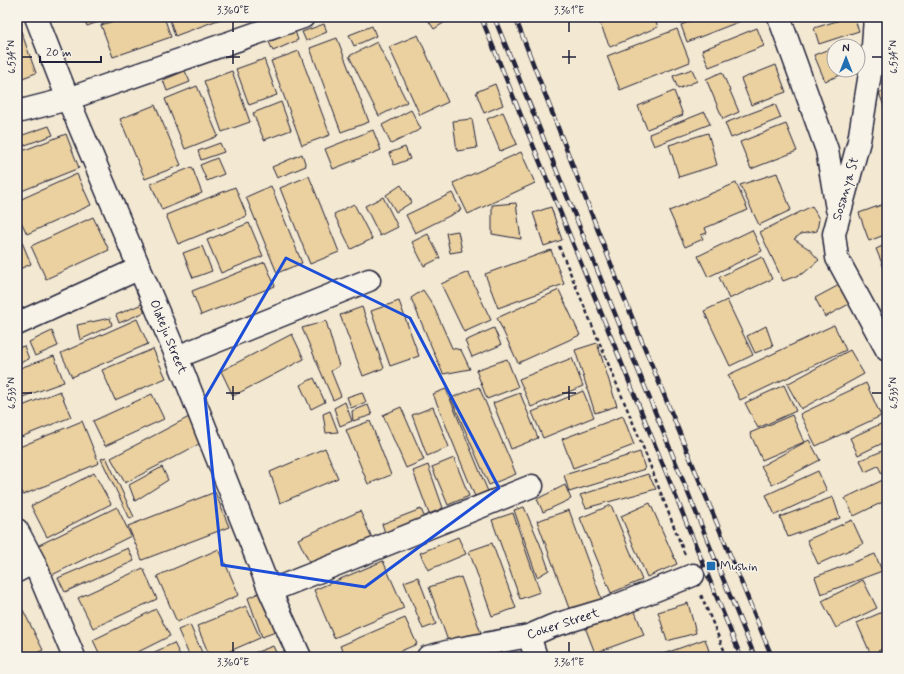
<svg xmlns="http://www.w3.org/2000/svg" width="904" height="674" font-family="Mynerve,sans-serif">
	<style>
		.building { fill: #ebd1a0; stroke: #22223b }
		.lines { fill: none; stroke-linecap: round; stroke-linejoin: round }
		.street-casing { stroke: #22223b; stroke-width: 25 }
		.secondary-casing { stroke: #22223b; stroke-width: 25 }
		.path { stroke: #22223b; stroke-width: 2.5; stroke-dasharray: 4 3; stroke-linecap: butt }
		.street { stroke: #f7f3e8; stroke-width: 22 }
		.secondary { stroke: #f7f3e8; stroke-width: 22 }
		.rail-casing { stroke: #22223b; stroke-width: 4.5 }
		.rail { stroke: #f7f3e8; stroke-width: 3; stroke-dasharray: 9; stroke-linecap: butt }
		.marked { fill: none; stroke: #1d4ed8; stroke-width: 3; stroke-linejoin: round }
		.ticks { fill: none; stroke: #22223b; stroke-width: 1.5 }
		.poi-dot { fill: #1f6fb2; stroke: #f7f3e8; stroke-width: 1.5 }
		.labels { text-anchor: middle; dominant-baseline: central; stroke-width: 3; stroke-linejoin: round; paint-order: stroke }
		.street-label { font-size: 13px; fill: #22223b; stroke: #f7f3e8 }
		.poi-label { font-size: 13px; fill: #22223b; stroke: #f7f3e8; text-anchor: start }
		.neatline { fill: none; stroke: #22223b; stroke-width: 1.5 }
		.ticks-label { font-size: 10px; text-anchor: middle; fill: #22223b }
	</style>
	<rect width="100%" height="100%" fill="#f3e9d2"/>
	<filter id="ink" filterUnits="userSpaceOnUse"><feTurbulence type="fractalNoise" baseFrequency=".025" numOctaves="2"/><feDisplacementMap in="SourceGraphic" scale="8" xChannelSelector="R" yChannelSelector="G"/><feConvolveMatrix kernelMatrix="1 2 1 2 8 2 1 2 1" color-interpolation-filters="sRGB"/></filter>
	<g filter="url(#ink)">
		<path class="building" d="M83 17H112L87 26Z
			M126 17H164L171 37 113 57 101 25Z
			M169 17H226L175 36Z
			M426 17H453L434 29Z
			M597 17H654L658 27 610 47Z
			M701 17H751L687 42 681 25Z
			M850 17H854L859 31 819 44 814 28Z
			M324 24 327 32 306 41 302 32Z
			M372 26 376 36 354 46 349 35Z
			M757 28 764 46 709 67 702 50Z
			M677 29 690 62 620 90 607 56Z
			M21 31 36 73 17 80V33Z
			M295 31 298 40 273 51 269 42Z
			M418 35 448 102 420 115 389 47Z
			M337 38 369 122 341 132 310 48Z
			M377 42 407 102 379 116 349 56Z
			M834 47V70H854L825 81 814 55Z
			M299 51 330 135 302 145 271 61Z
			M264 59 277 95 249 105 236 69Z
			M776 65 786 92 751 105 741 79Z
			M692 69 697 81 678 89 673 76Z
			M185 71 190 82 167 91 163 80Z
			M232 71 250 122 222 132 204 81Z
			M722 72 739 112 723 119 706 79Z
			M495 84 503 105 484 113 476 92Z
			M197 86 218 136 185 149 165 99Z
			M887 89V114L879 93Z
			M674 91 683 115 647 129 638 106Z
			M281 102 291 130 264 140 253 113Z
			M775 104 781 118 731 138 725 123Z
			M155 105 181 165 145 179 120 119Z
			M411 110 421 129 391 144 382 125Z
			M503 112 517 144 500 151 487 119Z
			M705 112 710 124 654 146 649 134Z
			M472 119 477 148 457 151 453 121Z
			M786 124 797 151 751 169 740 142Z
			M49 126 53 135 17 148V137Z
			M373 130 381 150 333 169 325 149Z
			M708 133 717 165 679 177 669 145Z
			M66 134 79 168 19 192 17 186V153Z
			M220 143 224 152 201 160 198 151Z
			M405 147 410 159 394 165 389 153Z
			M521 152 535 183 468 214 453 183Z
			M302 154 306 166 277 178 272 167Z
			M217 158 224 174 207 181 200 165Z
			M192 167 202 193 162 210 151 184Z
			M777 173 791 210 759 225 740 185Z
			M77 174 91 205 27 234 17 213V201Z
			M309 176 339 252 310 264 280 188Z
			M736 183 748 210 705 228 707 233 701 235 703 239 685 247 669 211Z
			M401 185 412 202 396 212 386 195Z
			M271 186 302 263 277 273 246 197Z
			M235 187 247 216 178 244 166 215Z
			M452 193 461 210 415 233 406 215Z
			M383 197 398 227 380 236 365 206Z
			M516 203 521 239 492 234V205Z
			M887 203V234L869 241 859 213Z
			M354 204 372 239 351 249 334 214Z
			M812 206 819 219 817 231 801 234 794 239 809 249 819 260 804 273 783 281 760 232Z
			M551 207 562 240 544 246 533 213Z
			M93 217 109 250 46 279 31 246Z
			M249 223 263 256 221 273 207 240Z
			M17 230 31 264 17 270Z
			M752 230 762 251 708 277 698 256Z
			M458 231 462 251 450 253 446 233Z
			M428 234 440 258 424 266 412 242Z
			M887 244V275L876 249Z
			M202 246 212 271 193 278 183 253Z
			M551 250 564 284 498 308 485 274Z
			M762 257 772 279 729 299 719 277Z
			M265 262 275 286 201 315 192 291Z
			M468 272 491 320 464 332 441 284Z
			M841 284 851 303 825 317 815 298Z
			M423 290 433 305 452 348 461 350 470 369 443 374 411 298Z
			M559 290 580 335 518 363 497 318Z
			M727 300 753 355 730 366 704 311Z
			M399 301 419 356 390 366 371 311Z
			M142 304 145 312 119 323 116 315Z
			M362 307 384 368 363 376 340 315Z
			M110 318 112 325 80 340 77 325Z
			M137 319 148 344 72 377 61 353Z
			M326 321 339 366 331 371 341 396 333 400 302 328Z
			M834 325 846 350 740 400 728 375Z
			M766 326 773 346 755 353 747 336Z
			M494 328 501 345 472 357 465 341Z
			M52 331 58 346 35 356 29 342Z
			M292 334 304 359 233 396 221 371Z
			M597 343 617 406 595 413 575 350Z
			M24 346 29 359 17 364V348Z
			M153 349 166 378 115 400 102 370Z
			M850 350 864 374 801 409 787 384Z
			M54 356 64 382 17 399V369Z
			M572 358 583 386 531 407 519 379Z
			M507 359 518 387 487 399 476 370Z
			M314 378 325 402 311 409 300 385Z
			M866 383 881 416 816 446 800 414Z
			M784 385 796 411 758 428 745 403Z
			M479 387 516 474 489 485 451 398Z
			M446 389 489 494 476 499 433 394Z
			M60 391 71 417 21 437 17 427V408Z
			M583 391 594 417 543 438 532 412Z
			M362 392 366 402 351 408 347 397Z
			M520 393 538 438 511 449 493 403Z
			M152 394 164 419 105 446 93 421Z
			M345 402 352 421 340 426 334 408Z
			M368 405 372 415 353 421 352 411Z
			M401 407 424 460 406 468 383 415Z
			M433 407 449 447 427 456 412 415Z
			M330 411 338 432 326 433 323 414Z
			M792 415 804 442 762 460 750 433Z
			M623 416 634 445 573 468 562 439Z
			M189 417 203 442 125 483 111 458Z
			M82 421 99 463 23 495 17 481V448Z
			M370 421 391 475 368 484 346 430Z
			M885 422 887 426V441L858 455 850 438Z
			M809 440 820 460 772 485 761 466Z
			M325 448 338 478 280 503 270 472Z
			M885 450 887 453V472L882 474 878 466 865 472 860 460Z
			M640 452 645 469 569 492 564 475Z
			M106 457 134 517 130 519 101 459Z
			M454 458 469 496 448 505 432 467Z
			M428 465 443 508 429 514 413 471Z
			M162 467 168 480 135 501 129 485Z
			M818 471 827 491 775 515 766 495Z
			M94 473 111 504 47 537 31 506Z
			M648 474 656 489 586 508 580 495Z
			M887 478V500L854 516 845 498Z
			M565 485 571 499 543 512 537 499Z
			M215 492 229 527 142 560 128 526Z
			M833 497 840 518 788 537 780 517Z
			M650 503 677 564 647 577 621 516Z
			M611 505 642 580 611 593 580 518Z
			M117 507 131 536 52 575 37 546Z
			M524 507 540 544 549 570 537 577 514 510Z
			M421 509 427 523 387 538 382 524Z
			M569 510 602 600 570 611 537 521Z
			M360 511 373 540 312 568 298 539Z
			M513 513 540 592 520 599 492 520Z
			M852 520 863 544 818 564 807 540Z
			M458 537 466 554 428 570 420 553Z
			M492 543 516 608 492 616 469 551Z
			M128 548 134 561 65 592 58 578Z
			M219 549 239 595 177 622 157 576Z
			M875 554 882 571 821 594 815 577Z
			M383 561 404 608 334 638 314 590Z
			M143 568 157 599 93 628 78 598Z
			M418 577 436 624 423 629 404 582Z
			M461 577 481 633 449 644 429 587Z
			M863 580 877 608 836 628 822 601Z
			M263 591 281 630 262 637 248 598Z
			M688 603 696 633 667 641 658 612Z
			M246 606 260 638 216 657H210L197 626Z
			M156 609 170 636 128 657H101L93 640Z
			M634 609 644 635 595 653 585 627Z
			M23 610 43 650 29 657H17V613Z
			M887 610V646L871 655 857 623Z
			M405 618 417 644 387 657H345L340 646Z
			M190 625 204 657H190L178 630Z
			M705 639 711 657H655Z
			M174 643 181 657H144Z
			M273 646 278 657H244Z"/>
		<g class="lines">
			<g class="street-casing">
				<path id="street" d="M36 17 68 99 177 357 270 591 300 657
					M779 17 827 150 837 209
					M875 17 872 61 859 141 834 234 837 258 887 350
					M17 112 68 99 303 17
					M17 324 140 268
					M177 357 369 280
					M17 530 34 562 74 657
					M17 571 34 562
					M270 591 532 486
					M529 636 536 657"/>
			</g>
			<g class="secondary-casing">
				<path id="secondary" d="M428 657 458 649 529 636 552 626 608 609 693 575"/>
			</g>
			<path class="path" d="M559 246 641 442 685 555
				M701 595 727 657"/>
			<use href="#street" class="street"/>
			<use href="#secondary" class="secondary"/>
			<g class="rail-casing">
				<path id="rail" d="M481 17 741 657
					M494 17 755 657
					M515 17 625 300 772 657"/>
			</g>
			<use href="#rail" class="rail"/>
		</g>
	</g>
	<path class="marked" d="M286 258 410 318 499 488 365 587 222 565 205 398Z"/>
	<path class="ticks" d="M233 22V32M569 22V32M233 50V64M569 50V64M22 57H32M226 57H240M562 57H576M872 57H882M233 386V400M569 386V400M22 393H32M226 393H240M562 393H576M872 393H882M233 642V652M569 642V652"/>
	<rect class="poi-dot" x="706" y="561" width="10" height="10" rx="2"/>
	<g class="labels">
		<g class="street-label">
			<text transform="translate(846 189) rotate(-74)">Sosanya St</text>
			<text transform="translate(168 337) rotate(68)">Olateju Street</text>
			<text transform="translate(563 624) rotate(-18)">Coker Street</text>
		</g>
		<g class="poi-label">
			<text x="720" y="566">Mushin</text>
		</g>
	</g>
	<rect width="904" height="674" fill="none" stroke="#f7f3e8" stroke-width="44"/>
	<g transform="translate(846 58)"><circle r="19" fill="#f7f3e8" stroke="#a29fa3"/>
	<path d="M0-3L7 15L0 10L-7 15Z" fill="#1f6fb2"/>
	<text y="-6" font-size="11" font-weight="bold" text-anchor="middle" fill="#22223b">N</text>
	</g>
	<path d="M40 56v6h61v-6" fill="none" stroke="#22223b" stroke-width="2"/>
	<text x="46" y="56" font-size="12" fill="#22223b" stroke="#f7f3e8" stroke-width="3" paint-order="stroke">20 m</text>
	<rect x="22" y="22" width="860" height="630" class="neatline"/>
	<g class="ticks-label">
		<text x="233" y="14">3.360°E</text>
		<text x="569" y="14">3.361°E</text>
		<text transform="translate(11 57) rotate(-90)" y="4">6.534°N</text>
		<text transform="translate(893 57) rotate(-90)" y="4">6.534°N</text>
		<text transform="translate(11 393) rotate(-90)" y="4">6.533°N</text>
		<text transform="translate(893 393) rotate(-90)" y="4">6.533°N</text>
		<text x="233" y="666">3.360°E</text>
		<text x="569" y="666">3.361°E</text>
	</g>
</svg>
